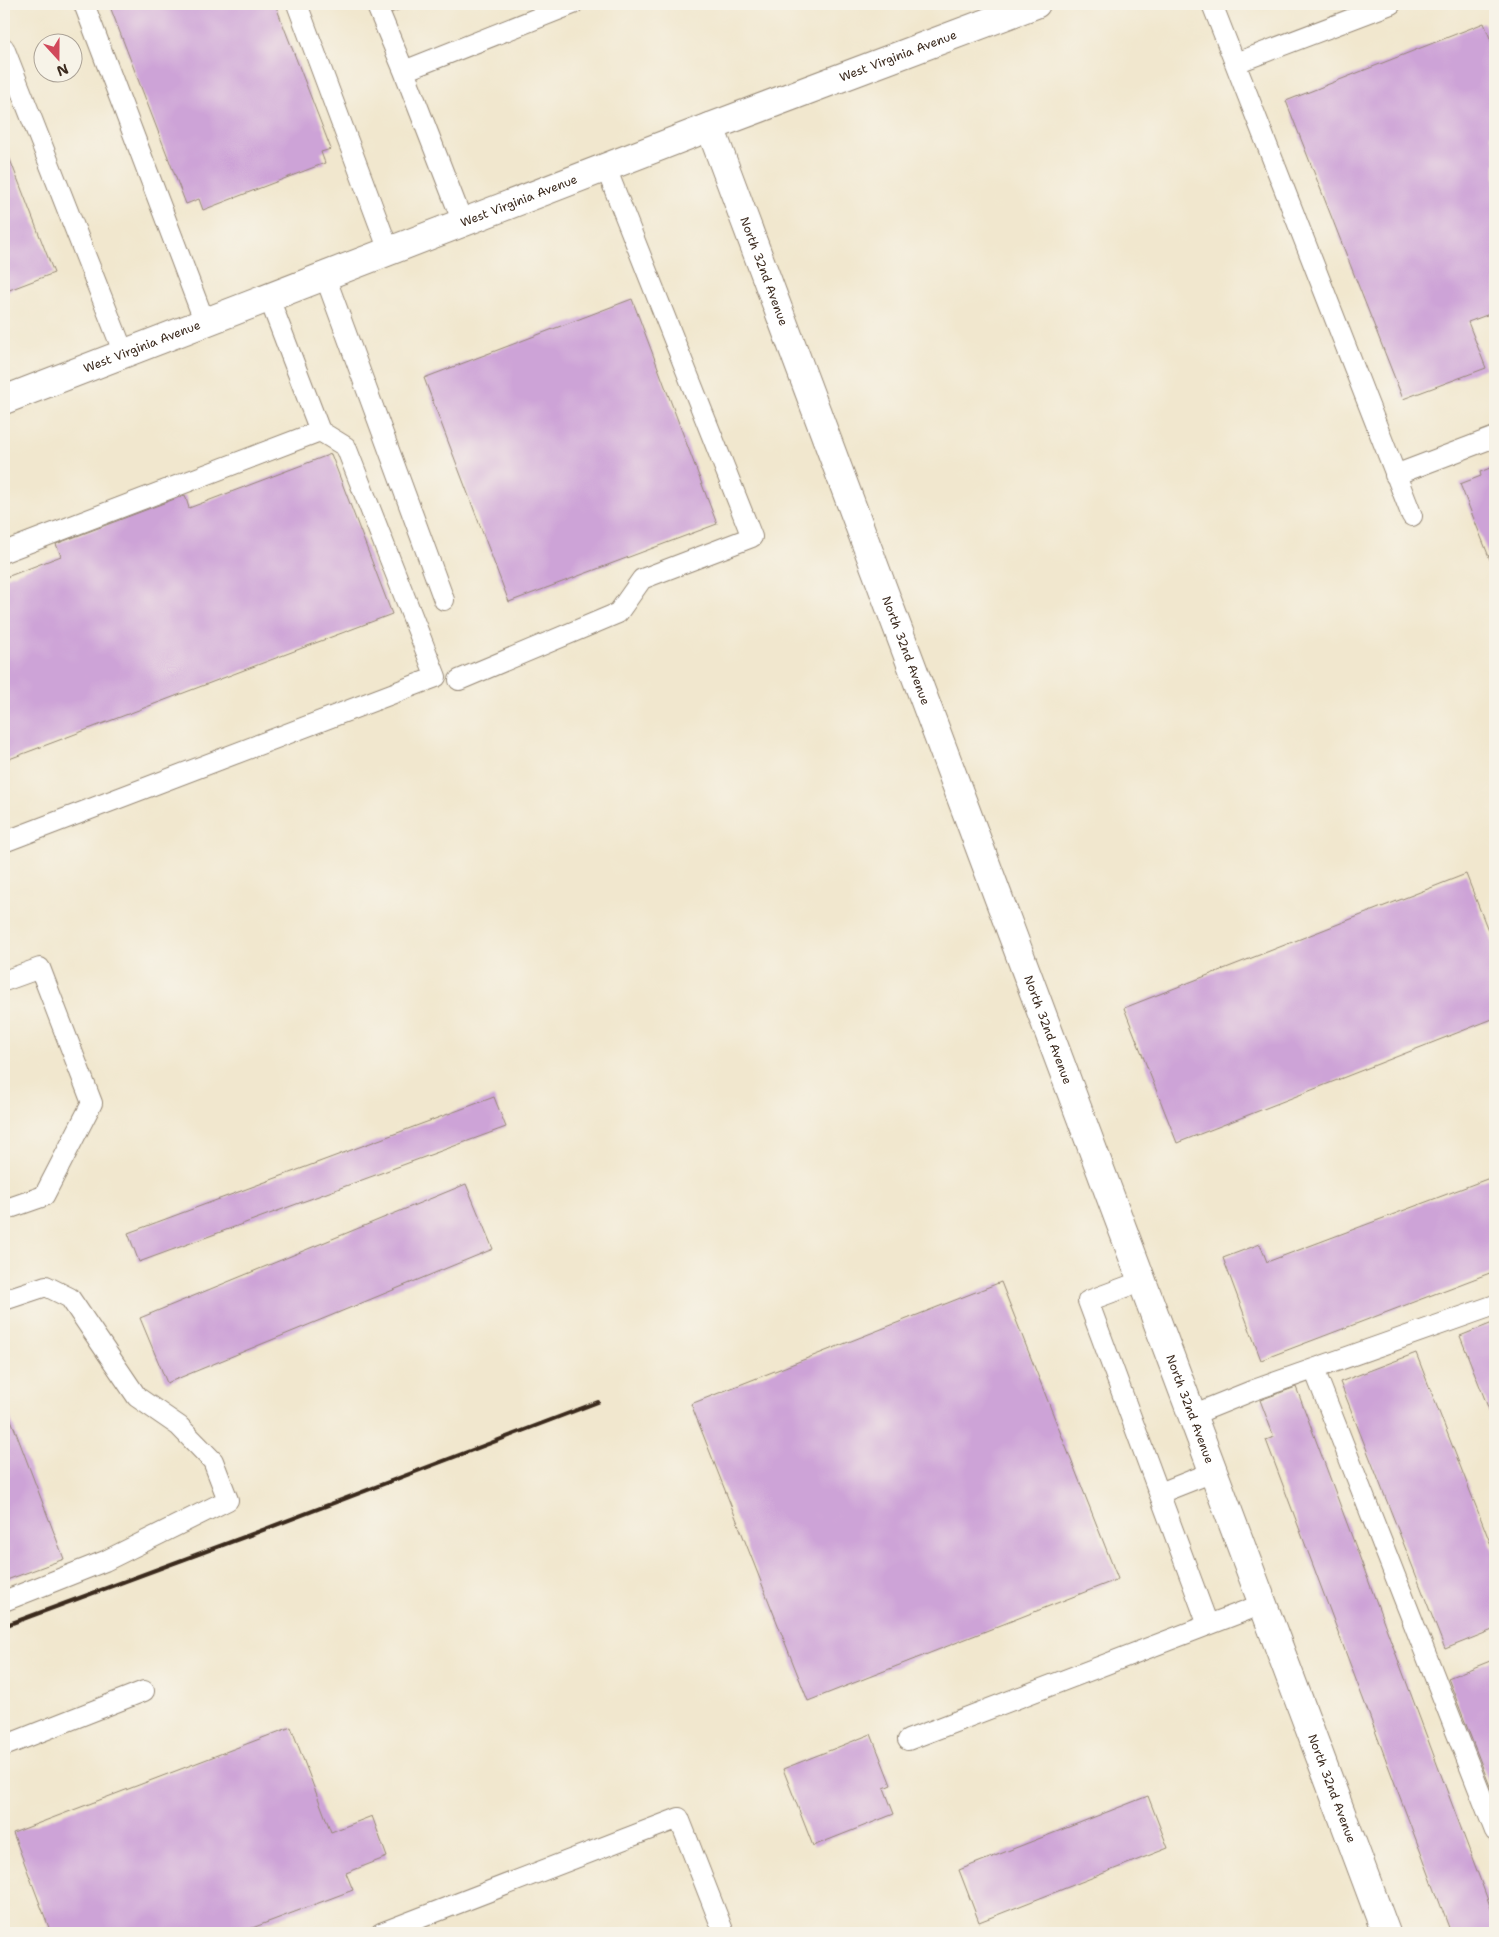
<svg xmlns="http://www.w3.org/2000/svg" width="1499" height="1937" font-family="'Shantell Sans',sans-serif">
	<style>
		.building { fill: #cda3d7 }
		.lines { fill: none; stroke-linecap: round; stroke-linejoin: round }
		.lane-casing { stroke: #968876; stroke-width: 22 }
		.street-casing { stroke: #968876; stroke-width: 30 }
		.secondary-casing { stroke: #968876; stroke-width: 30 }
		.lane { stroke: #fff; stroke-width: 20 }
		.street { stroke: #fff; stroke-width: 28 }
		.secondary { stroke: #fff; stroke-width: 28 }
		.rail { stroke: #3b2a1e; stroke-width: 4 }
		.labels { text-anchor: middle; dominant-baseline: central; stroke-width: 4; stroke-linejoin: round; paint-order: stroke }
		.street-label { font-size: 12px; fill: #3b2a1e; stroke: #f7f3e8 }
	</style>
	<rect width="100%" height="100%" fill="#f7f3e8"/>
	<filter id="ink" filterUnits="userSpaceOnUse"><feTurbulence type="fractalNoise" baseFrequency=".02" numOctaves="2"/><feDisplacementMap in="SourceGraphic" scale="10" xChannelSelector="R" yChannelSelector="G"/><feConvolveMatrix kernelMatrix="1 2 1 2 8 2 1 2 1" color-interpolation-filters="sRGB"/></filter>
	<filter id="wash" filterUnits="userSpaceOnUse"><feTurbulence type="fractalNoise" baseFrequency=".0096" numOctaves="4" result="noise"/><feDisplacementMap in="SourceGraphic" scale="20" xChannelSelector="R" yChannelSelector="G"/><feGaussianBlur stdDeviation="1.12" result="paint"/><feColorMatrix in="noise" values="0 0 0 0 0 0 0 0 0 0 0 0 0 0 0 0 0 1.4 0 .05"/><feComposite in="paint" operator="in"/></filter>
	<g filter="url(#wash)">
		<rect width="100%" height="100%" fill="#f1e7ce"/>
		<g id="blocks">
			<path class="building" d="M109 4H275L331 149 321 152 325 163 203 210 199 199 186 204Z
				M384 4H414L388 14Z
				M1484 23 1495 51V132L1490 134 1495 148V312L1468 322 1486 368 1403 399 1286 101Z
				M4 144 54 273 4 292Z
				M632 299 717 524 509 602 424 378Z
				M331 454 392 614 4 761V578L61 556 56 544 185 495 189 508Z
				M1495 466V572L1460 484 1481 476 1480 472Z
				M1466 874 1495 948V1018L1177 1143 1124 1008Z
				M494 1097 506 1127 139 1262 128 1233Z
				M1495 1176V1271L1261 1360 1223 1258 1260 1244 1267 1262Z
				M466 1184 493 1249 167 1383 140 1318Z
				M1001 1282 1118 1579 808 1701 691 1404Z
				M1495 1322V1425L1460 1336Z
				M1416 1353 1495 1555V1629L1445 1649 1340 1382Z
				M1296 1387 1495 1919V1933H1451L1266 1440 1274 1437 1260 1400Z
				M4 1401 64 1559 4 1581Z
				M1495 1659V1799L1448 1678Z
				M291 1727 331 1832 372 1816 387 1857 346 1873 353 1890 239 1933H51L13 1833Z
				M871 1734 891 1785 884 1788 894 1814 813 1846 783 1769Z
				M1148 1796 1168 1848 979 1922 959 1870Z"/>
		</g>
	</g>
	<g filter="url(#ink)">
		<use href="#blocks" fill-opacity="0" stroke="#968876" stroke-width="1"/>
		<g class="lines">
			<g class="lane-casing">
				<path id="lane" d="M84 4 205 323
					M297 4 389 251
					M376 4 404 71
					M1212 4 1412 516
					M4 48 124 354
					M1236 63 1391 4
					M463 223 404 71 573 4
					M325 276 444 600
					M1395 475 1495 437
					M4 552 320 431 269 298
					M459 680 618 613 642 579 752 537 606 168
					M4 842 436 677 346 447 320 431
					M4 981 40 968 92 1103 44 1196 4 1210
					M1142 1281 1088 1301 1208 1625
					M4 1300 46 1286 70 1298 137 1397 179 1426 213 1461 228 1500 105 1561 4 1601
					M1314 1369 1495 1831
					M1192 1415 1254 1390 1495 1305
					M1160 1493 1213 1472
					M908 1740 1263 1604
					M4 1746 144 1691
					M381 1933 679 1818 724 1933"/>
			</g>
			<g class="street-casing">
				<g id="street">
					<path id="s1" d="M710 127 1386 1933"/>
				</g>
			</g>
			<g class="secondary-casing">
				<g id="secondary">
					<path id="s2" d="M4 400 710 127 1036 4"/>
				</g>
			</g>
			<use href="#lane" class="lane"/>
			<use href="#street" class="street"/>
			<use href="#secondary" class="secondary"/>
			<path class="rail" d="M4 1626 255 1533 598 1402"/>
		</g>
	</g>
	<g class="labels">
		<g class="street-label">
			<text stroke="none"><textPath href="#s2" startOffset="958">West Virginia Avenue</textPath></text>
			<text stroke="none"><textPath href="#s2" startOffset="552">West Virginia Avenue</textPath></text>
			<text stroke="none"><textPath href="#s1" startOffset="154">North 32nd Avenue</textPath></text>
			<text stroke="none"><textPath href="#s2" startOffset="148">West Virginia Avenue</textPath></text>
			<text stroke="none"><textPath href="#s1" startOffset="559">North 32nd Avenue</textPath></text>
			<text stroke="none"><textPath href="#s1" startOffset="964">North 32nd Avenue</textPath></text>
			<text stroke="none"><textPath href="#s1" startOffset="1369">North 32nd Avenue</textPath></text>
			<text stroke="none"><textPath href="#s1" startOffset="1774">North 32nd Avenue</textPath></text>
		</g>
	</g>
	<rect width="1499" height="1937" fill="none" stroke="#f7f3e8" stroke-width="20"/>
	<g transform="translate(58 58) rotate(159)"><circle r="24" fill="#f7f3e8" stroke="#aca397"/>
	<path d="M0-4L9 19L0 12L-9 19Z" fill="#d1495b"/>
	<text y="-8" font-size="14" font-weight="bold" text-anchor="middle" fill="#3b2a1e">N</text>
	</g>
</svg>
